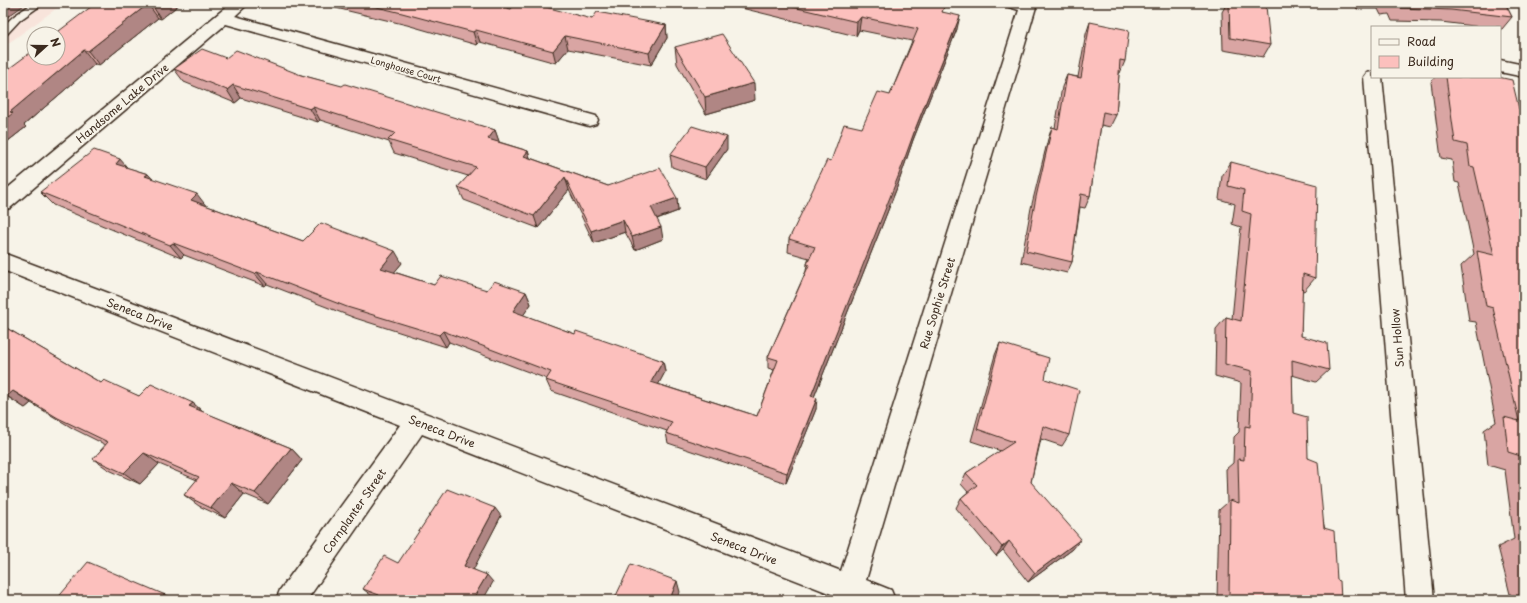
<svg xmlns="http://www.w3.org/2000/svg" width="1527" height="603" font-family="'Playpen Sans',sans-serif">
	<style>
		.built { fill: #f8e4db }
		.lines { fill: none; stroke-linecap: round; stroke-linejoin: round }
		.lane-casing { stroke: #3b2a1e; stroke-width: 3 }
		.street-casing { stroke: #3b2a1e; stroke-width: 3 }
		.lane { fill: #f7f3e8; fill-rule: evenodd }
		.street { fill: #f7f3e8; fill-rule: evenodd }
		.wall { fill: #d9a5a3; stroke: #3b2a1e }
		.shaded-wall { fill: #b08684; stroke: #3b2a1e }
		.building { fill: #fcc0bd; stroke: #3b2a1e }
		.labels { text-anchor: middle; dominant-baseline: central; stroke-width: 4; stroke-linejoin: round; paint-order: stroke }
		.far-street-label { font-size: 9px; fill: #3b2a1e; stroke: #f7f3e8 }
		.street-label { font-size: 11px; fill: #3b2a1e; stroke: #f7f3e8 }
	</style>
	<rect width="100%" height="100%" fill="#f7f3e8"/>
	<filter id="ink" filterUnits="userSpaceOnUse"><feTurbulence type="fractalNoise" baseFrequency=".025" numOctaves="2"/><feDisplacementMap in="SourceGraphic" scale="8" xChannelSelector="R" yChannelSelector="G"/><feConvolveMatrix kernelMatrix="1 2 1 2 8 2 1 2 1" color-interpolation-filters="sRGB"/></filter>
	<g filter="url(#ink)">
		<path class="built" d="M3 3H64L3 47Z"/>
		<g class="lines">
			<g class="lane-casing">
				<path id="lane" d="M33 3H44L20 20 7 34 3 35V26L14 16Z"/>
			</g>
			<g class="street-casing">
				<path id="street" d="M231 3H249L235 16 596 116 598 120 596 124 589 126 226 24 10 208 3 210V192Z
					M1004 3H1032L1036 7 866 580 891 590 895 600H832L834 595 422 434 307 600H276L280 590 400 425 3 270V253L841 571 1019 10 1006 6Z
					M1500 60 1524 65V77L1500 72Z
					M1372 72V77H1382L1434 600H1406L1364 77 1367 73Z"/>
			</g>
			<use href="#lane" class="lane"/>
			<use href="#street" class="street"/>
		</g>
		<path class="wall" d="M96 3H181L161 19 158 18 99 65 95 64 24 125 26 127 3 145Z
			M315 3H488L511 9 592 19 666 25 667 38 651 65 568 49 556 63 480 42 477 45 407 25Z
			M733 3H926L943 12 957 29 913 140 896 190 814 397 816 409 786 483 668 443 666 433 667 431 551 391 546 380 547 379 449 342 446 347 355 318 267 284 265 286 184 255 181 258 53 205 40 192 128 168 148 174 152 179 207 206 303 241 402 263 394 272 434 285 487 290 526 292 531 304 523 315 575 334 663 361 665 372 658 384 757 416 774 370 768 368V357L806 271 807 264 809 258 788 252 789 239 831 161 862 128 890 95 912 41 859 30 856 36 733 6Z
			M1227 3H1246L1270 45 1263 57 1223 50 1222 12Z
			M1354 3H1505L1512 17 1502 29H1500V27H1482L1441 22 1392 21 1389 14 1381 15 1378 9H1357Z
			M1090 22 1125 61 1120 73H1119L1116 115 1110 127 1101 125 1090 196 1085 208 1080 207 1072 262 1067 273 1021 262 1031 208 1048 139 1052 127 1055 128 1062 87 1067 75 1078 77 1086 34Z
			M675 47 755 100 706 114 677 64Z
			M226 58 301 75 495 130 499 142 528 151 530 158 608 186 677 198 678 211 657 219 663 239 635 250 625 232 594 243 569 190 538 228 464 200 458 187 468 176 394 153 389 142 320 120 318 122 241 98 235 103 184 82 174 69Z
			M1435 77H1498L1519 109 1524 110V600H1520L1511 598 1498 547 1514 539 1505 470 1488 465 1484 430 1496 422 1476 322 1469 321 1461 266 1474 254 1459 183 1455 182 1452 160 1441 158 1431 82Z
			M727 149 706 179 672 167 670 155Z
			M1231 162 1315 278 1304 291 1302 290 1301 336 1329 370 1316 382 1292 375 1293 413 1308 458 1337 580 1341 600H1217L1219 510 1227 503 1226 469 1233 463 1234 437 1239 432 1241 383 1215 376 1216 329 1226 317 1232 319 1241 227 1232 224 1235 204 1219 199 1222 176Z
			M3 326 101 383 139 396 193 403 203 412 291 448 302 460 268 504 244 494 225 518 199 506 184 495 197 480 159 464 140 484 109 470 93 459 106 445 74 429 31 403 25 408 3 394Z
			M1000 343 1045 379 1069 435 1062 446 1041 439 1031 482 1073 549 1028 582 1003 550 996 556 956 508 961 498 968 492 961 484 966 473 1001 451 971 441 995 355Z
			M501 516 473 569 493 582 378 598 372 596 363 589 398 563Z"/>
		<path class="shaded-wall" d="M3 3H27L3 20Z
			M154 3H181L161 19 152 5Z
			M148 4 158 18 99 65 88 51Z
			M960 16 957 29 913 140 896 190 810 407 811 396 916 127Z
			M861 17 859 30 856 36 857 22Z
			M666 25 667 38 651 65 649 53Z
			M476 30 480 42 477 45 473 32Z
			M565 36 568 49 556 63 553 51Z
			M84 50 95 64 24 125 26 127 3 145V121L10 112Z
			M754 83 755 100 706 114 705 97Z
			M233 85 241 98 235 103 227 90Z
			M313 107 320 120 318 122 310 109Z
			M495 130 500 144 488 139Z
			M727 137V149L706 179 705 167Z
			M528 151 532 164 524 156Z
			M120 159 131 172 116 164Z
			M148 174 159 186 145 176Z
			M565 177 569 190 538 228 534 216Z
			M197 194 207 207 191 200Z
			M677 198 678 211 653 220 651 207Z
			M623 220 625 232 594 243 591 231Z
			M661 227 663 239 635 250 632 237Z
			M173 243 184 255 181 258 170 245Z
			M395 251 402 263 388 280 381 268Z
			M257 272 267 284 265 286 255 274Z
			M526 292 531 304 518 323 513 311Z
			M443 331 449 342 446 347 439 335Z
			M663 361 665 372 654 393 651 382Z
			M13 391 31 403 25 408 7 396Z
			M817 398 816 409 786 483 787 473Z
			M193 403 206 415 189 406Z
			M291 448 302 460 268 504 255 493Z
			M144 453 159 464 140 484 124 473Z
			M231 483 244 494 225 518 211 508Z
			M495 508 501 516 471 574 464 566Z
			M1081 539 1073 549 1028 582 1035 573Z
			M1009 541 1003 550 996 556 1002 547Z
			M487 575 493 582 483 600H472Z
			M677 581 680 592 677 600H671L670 599Z
			M170 597 176 600H167Z"/>
		<path class="building" d="M96 3H154L152 5 148 4 88 51 84 50 10 112 13 113 3 121V73L34 50V58H58V34H55Z
			M360 3H488L511 9 517 3H530L592 19 597 12 666 25 649 53 565 36 553 51 476 30 473 32 402 13Z
			M776 3H926L944 7 942 12 960 16 916 127 898 177 811 396 817 398 787 473 666 433 672 422 546 380 551 372 443 331 439 335 347 307 257 272 255 274 173 243 170 245 40 192 94 150 120 159 116 164 148 174 145 176 197 194 191 200 303 241 321 223 395 251 381 268 434 285 441 276 487 290 494 281 526 292 513 311 575 334 576 331 663 361 651 382 757 416 778 360 768 357 809 265 807 264 815 247 789 239 827 160 831 161 844 124 862 128 878 92 890 95 918 29 861 17 857 22Z
			M1229 3H1246L1266 6 1270 45 1230 38Z
			M1398 3H1505L1512 17 1451 10 1401 8Z
			M1090 22 1129 30 1125 61 1120 60 1116 115 1103 112 1090 196 1081 194 1072 262 1026 251 1036 197 1052 127 1058 129 1067 75 1081 78Z
			M722 34 754 83 705 97 675 47Z
			M202 49 226 58 236 50 301 75 342 86 345 84 495 130 488 139 528 151 524 156 608 186 660 168 677 198 651 207 661 227 632 237 623 220 591 231 565 177 534 216 458 187 476 167 388 140 395 133 313 107 310 109 233 85 227 90 174 69Z
			M1446 77H1498L1512 80 1519 109 1524 110V457L1508 452 1504 417 1519 421 1493 308 1486 306 1477 251 1494 255 1474 167 1470 166 1467 145 1455 142Z
			M692 126 727 137 705 167 670 155Z
			M1231 162 1317 185 1315 278 1303 274 1301 336 1327 343 1329 370 1292 360 1293 413 1307 417 1308 458 1318 462 1324 528 1334 531 1337 580 1340 581 1341 600H1229L1230 500 1239 503 1238 459 1244 460 1245 426 1250 427 1252 371 1225 364 1226 317 1241 321 1251 214 1242 211 1244 190 1228 186Z
			M3 326 101 383 104 380 139 396 151 384 193 403 189 406 291 448 255 493 231 483 211 508 184 495 199 477 144 453 124 473 93 459 108 442 58 418 13 391 7 396 3 393Z
			M1000 343 1049 358 1045 379 1079 390 1069 435 1043 426 1031 482 1081 539 1035 573 1009 541 1002 547 961 498 977 485 966 473 1014 442 977 429Z
			M447 489 495 508 464 566 487 575 472 600H376L379 595 363 589 384 556 398 563Z
			M1520 536 1524 537V551Z
			M88 562 170 597 167 600H56Z
			M631 564 677 581 670 599 673 600H614Z"/>
	</g>
	<g class="labels">
		<g class="far-street-label">
			<text transform="translate(406 69) rotate(16)">Longhouse Court</text>
		</g>
		<g class="street-label">
			<text transform="translate(122 103) rotate(-40)">Handsome Lake Drive</text>
			<text transform="translate(937 303) rotate(-73)">Rue Sophie Street</text>
			<text transform="translate(140 314) rotate(21)">Seneca Drive</text>
			<text transform="translate(1397 338) rotate(-95)">Sun Hollow</text>
			<text transform="translate(442 431) rotate(21)">Seneca Drive</text>
			<text transform="translate(354 511) rotate(-55)">Cornplanter Street</text>
			<text transform="translate(744 548) rotate(21)">Seneca Drive</text>
		</g>
	</g>
	<rect width="1527" height="603" fill="none" stroke="#f7f3e8" stroke-width="16"/>
	<rect x="8" y="8" width="1511" height="587" fill="none" stroke="#3b2a1e" stroke-width="1.5" filter="url(#ink)"/>
	<rect x="1371" y="26" width="130" height="52" fill="#f7f3e8" stroke="#aca397"/>
	<rect x="1379" y="39" width="20" height="6" fill="#f7f3e8" stroke="#aca397"/>
	<text x="1407" y="46" font-size="12" fill="#3b2a1e">Road</text>
	<rect x="1379" y="56" width="20" height="12" fill="#fcc0bd" stroke="#aca397"/>
	<text x="1407" y="66" font-size="12" fill="#3b2a1e">Building</text>
	<g transform="translate(46 46) rotate(69)"><circle r="19" fill="#f7f3e8" stroke="#aca397"/>
	<path d="M0-3L7 15L0 10L-7 15Z" fill="#3b2a1e"/>
	<text y="-6" font-size="11" font-weight="bold" text-anchor="middle" fill="#3b2a1e">N</text>
	</g>
</svg>
